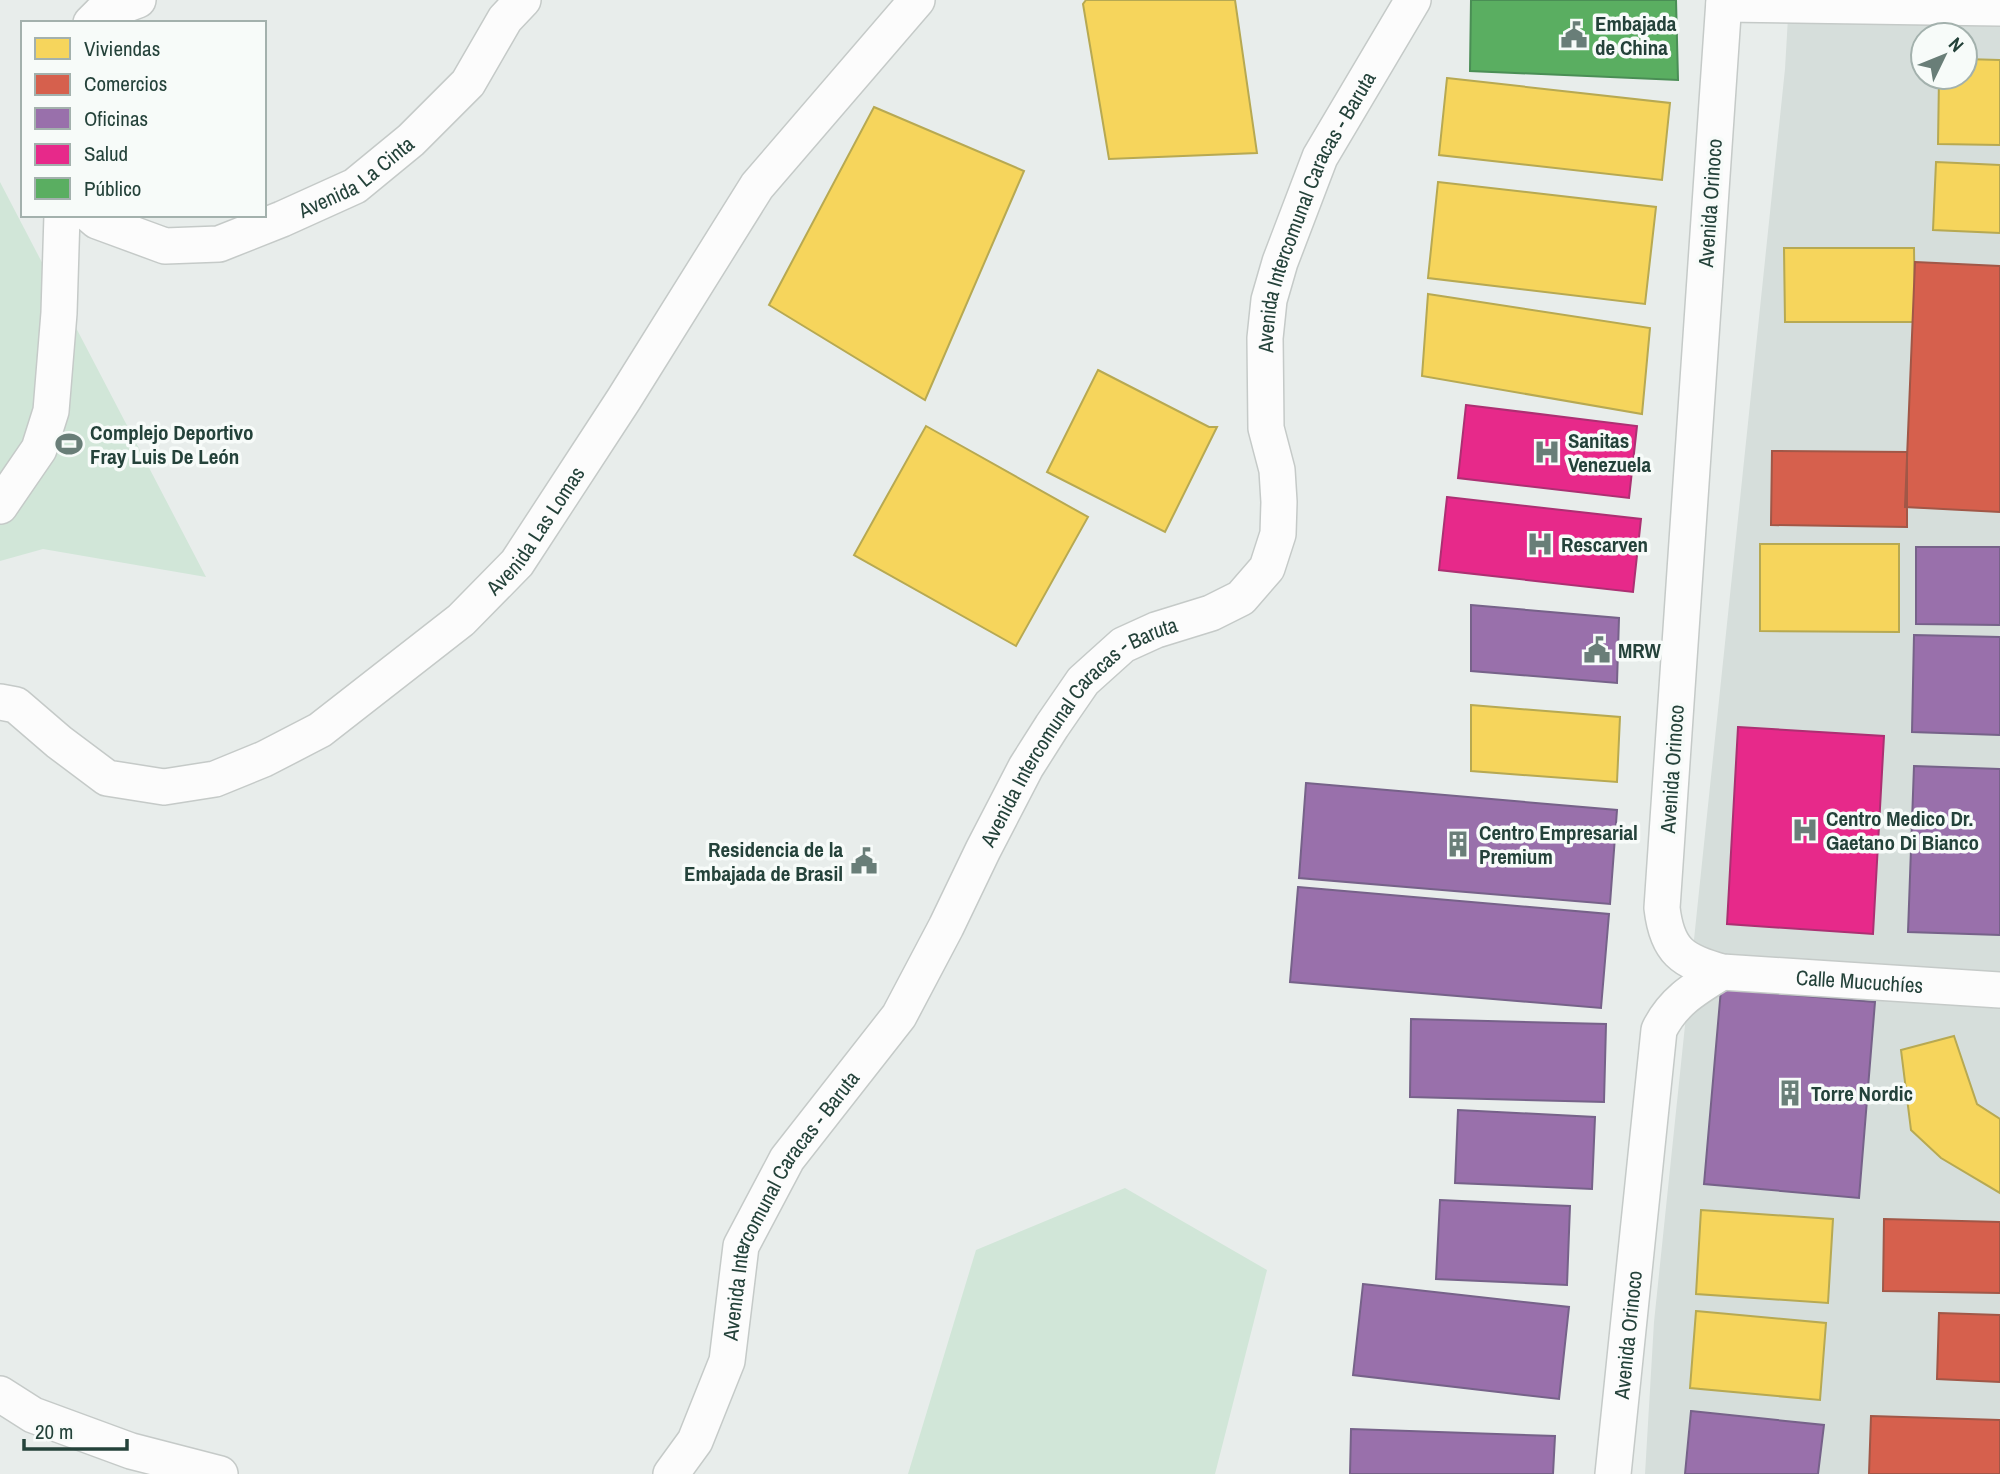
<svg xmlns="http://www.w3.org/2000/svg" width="2000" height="1474" font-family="'Archivo Narrow',sans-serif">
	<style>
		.built { fill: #d6dedb; fill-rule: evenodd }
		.green { fill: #d1e6d8 }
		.homes { fill: #f6d55c; stroke: #b7a952; stroke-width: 2 }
		.shops { fill: #d6604d; stroke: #a15747; stroke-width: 2 }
		.offices { fill: #9970ab; stroke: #766289; stroke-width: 2 }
		.health { fill: #e7298a; stroke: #ac3072; stroke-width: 2 }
		.public { fill: #5aae61; stroke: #4a8e55; stroke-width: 2 }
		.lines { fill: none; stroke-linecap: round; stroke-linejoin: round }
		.minor-casing { stroke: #c5cac8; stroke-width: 38 }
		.minor { stroke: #fcfcfc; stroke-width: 35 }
		.labels { text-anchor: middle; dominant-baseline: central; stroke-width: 7; stroke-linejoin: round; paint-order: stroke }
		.poi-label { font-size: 21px; font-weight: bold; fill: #24423a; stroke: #f7fbf9; text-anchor: start }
		.street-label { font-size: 21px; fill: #24423a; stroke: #f7fbf9 }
	</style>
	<rect width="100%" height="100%" fill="#e8edeb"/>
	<path class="built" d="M1789 0H2000V1474H1645L1654 1322 1785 69ZM1923 35H1965V77H1923Z"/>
	<path class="green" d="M0 182 206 577 43 549 0 561Z
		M1125 1188 1267 1270 1215 1474H908L976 1250Z"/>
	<path class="homes" d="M1086 0H1235L1257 153 1109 159 1083 4Z
		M1965 59 2000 60V145L1938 144 1939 77H1965Z
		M1447 78 1670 103 1662 180 1439 155Z
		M874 107 1024 171 925 400 769 305Z
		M1936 162 2000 165V233L1933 230Z
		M1438 182 1656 207 1645 304 1428 278Z
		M1784 248H1914L1915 322H1785Z
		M1428 294 1650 328 1642 414 1422 376Z
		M1098 370 1209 427H1217L1165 532 1047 472Z
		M926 426 1088 517 1016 646 854 555Z
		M1760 544H1899V632L1760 631Z
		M1471 705 1620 717 1617 782 1471 771Z
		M1954 1036 1977 1104 2000 1119V1193L1941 1158 1911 1130 1901 1050Z
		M1701 1210 1833 1219 1828 1303 1696 1294Z
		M1696 1311 1826 1323 1820 1400 1690 1388Z"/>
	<path class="shops" d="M1915 262 2000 266V512L1905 507Z
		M1772 451 1907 452V527L1771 525Z
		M1884 1219 2000 1222V1293L1883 1291Z
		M1939 1313 2000 1315V1382L1937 1379Z
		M1871 1416 2000 1420V1474H1869Z"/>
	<path class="offices" d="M1916 547H2000V625L1916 624Z
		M1471 605 1619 618 1617 683 1471 671Z
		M1914 635 2000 637V735L1912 732Z
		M1914 766 2000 769V935L1908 932Z
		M1306 783 1617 810 1610 904 1299 878Z
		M1298 887 1609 914 1601 1008 1290 982Z
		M1721 989 1875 1002 1859 1198 1704 1184Z
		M1411 1019 1606 1024 1604 1102 1410 1097Z
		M1458 1110 1595 1117 1592 1189 1455 1183Z
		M1440 1200 1570 1206 1567 1285 1436 1279Z
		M1363 1284 1569 1307 1559 1399 1353 1375Z
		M1691 1411 1824 1425 1818 1474H1685Z
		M1351 1429 1555 1436 1553 1474H1350Z"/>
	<path class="health" d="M1466 405 1637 426 1629 498 1458 478Z
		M1447 497 1641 519 1633 592 1439 570Z
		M1738 727 1884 736 1873 934 1727 924Z"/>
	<path class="public" d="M1471 0H1676L1678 80 1470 71Z"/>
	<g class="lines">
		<g class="minor-casing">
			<g id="minor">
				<path id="s1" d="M1724 0 1662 908C1667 951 1682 961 1722 972L2000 990"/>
				<path d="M1724 4 2000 8"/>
				<path d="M91 23 100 14 138 0"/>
				<path id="s2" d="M90 215 97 221 165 246 219 244 282 219 355 186 411 140 468 83 505 19 523 0"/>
				<path d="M0 506 39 449 51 411 59 313 62 215"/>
				<path id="s3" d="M0 702 16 705 59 742 107 778 164 787 215 779 264 759 320 730 461 620 517 563 624 399 757 186 917 0"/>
				<path d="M0 1394 33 1415 131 1451 220 1474"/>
				<path id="s4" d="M671 1474 695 1441 727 1361 741 1246 787 1159 899 1016 946 927 983 850 1026 767 1052 726 1083 681 1123 645 1156 630 1211 613 1241 598 1267 568 1278 534 1279 502 1277 470 1266 428 1265 338 1269 300 1280 262 1320 157 1413 0"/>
				<path id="s5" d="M1613 1474 1659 1030C1673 1001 1696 988 1722 972"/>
			</g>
		</g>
		<use href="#minor" class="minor"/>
	</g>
	<defs>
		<g id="civic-bare" transform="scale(2.1)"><path d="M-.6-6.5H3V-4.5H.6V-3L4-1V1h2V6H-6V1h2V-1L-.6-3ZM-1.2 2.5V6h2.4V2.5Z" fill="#697e78" stroke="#f7fbf9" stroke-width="2.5" paint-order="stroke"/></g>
		<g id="stadium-bare" transform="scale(2.1)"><path d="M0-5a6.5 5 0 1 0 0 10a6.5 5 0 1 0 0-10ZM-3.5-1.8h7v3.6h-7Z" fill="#697e78" stroke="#f7fbf9" stroke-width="2.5" paint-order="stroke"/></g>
		<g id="hospital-bare" transform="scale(2.1)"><path d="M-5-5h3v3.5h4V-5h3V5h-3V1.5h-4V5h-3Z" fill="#697e78" stroke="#f7fbf9" stroke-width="2.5" paint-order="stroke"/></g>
		<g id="building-bare" transform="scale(2.1)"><path d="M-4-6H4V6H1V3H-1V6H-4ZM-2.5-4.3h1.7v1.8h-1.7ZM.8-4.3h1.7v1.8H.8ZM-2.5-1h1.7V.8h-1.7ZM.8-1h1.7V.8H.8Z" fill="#697e78" stroke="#f7fbf9" stroke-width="2.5" paint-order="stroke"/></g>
	</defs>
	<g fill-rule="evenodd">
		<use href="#civic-bare" x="1574" y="35"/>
		<use href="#stadium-bare" x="69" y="444"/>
		<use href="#hospital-bare" x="1547" y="452"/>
		<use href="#hospital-bare" x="1540" y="544"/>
		<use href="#civic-bare" x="1597" y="650"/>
		<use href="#hospital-bare" x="1805" y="830"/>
		<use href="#building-bare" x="1458" y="844"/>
		<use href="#civic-bare" x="864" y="861"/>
		<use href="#building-bare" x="1790" y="1093"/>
	</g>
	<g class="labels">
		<g class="poi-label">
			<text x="1595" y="23">Embajada<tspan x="1595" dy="24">de China</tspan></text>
			<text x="90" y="432">Complejo Deportivo<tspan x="90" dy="24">Fray Luis De León</tspan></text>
			<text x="1568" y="440">Sanitas<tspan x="1568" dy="24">Venezuela</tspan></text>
			<text x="1561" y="544">Rescarven</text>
			<text x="1618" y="650">MRW</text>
			<text x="1826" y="818">Centro Medico Dr.<tspan x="1826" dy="24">Gaetano Di Bianco</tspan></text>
			<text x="1479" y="832">Centro Empresarial<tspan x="1479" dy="24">Premium</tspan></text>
			<text x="843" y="849" text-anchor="end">Residencia de la<tspan x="843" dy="24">Embajada de Brasil</tspan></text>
			<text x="1811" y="1093">Torre Nordic</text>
		</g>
		<g class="street-label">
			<text stroke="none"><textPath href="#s2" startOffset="289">Avenida La Cinta</textPath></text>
			<text transform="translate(1710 203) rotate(-86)">Avenida Orinoco</text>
			<text stroke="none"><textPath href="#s4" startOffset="1496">Avenida Intercomunal Caracas - Baruta</textPath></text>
			<text stroke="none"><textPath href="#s3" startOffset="654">Avenida Las Lomas</textPath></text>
			<text stroke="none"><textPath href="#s4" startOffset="866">Avenida Intercomunal Caracas - Baruta</textPath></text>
			<text transform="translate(1672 769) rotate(-86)">Avenida Orinoco</text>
			<text stroke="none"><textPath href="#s1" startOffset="1144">Calle Mucuchíes</textPath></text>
			<text stroke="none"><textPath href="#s4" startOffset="299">Avenida Intercomunal Caracas - Baruta</textPath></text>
			<text stroke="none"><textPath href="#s5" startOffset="140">Avenida Orinoco</textPath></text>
		</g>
	</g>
	<rect x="21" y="21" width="245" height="196" fill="#f7fbf9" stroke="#a3b1ad" stroke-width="2"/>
	<rect x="35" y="38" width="35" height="21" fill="#f6d55c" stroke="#a3b1ad" stroke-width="2"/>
	<text x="84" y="56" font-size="21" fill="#24423a">Viviendas</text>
	<rect x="35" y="74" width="35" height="21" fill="#d6604d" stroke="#a3b1ad" stroke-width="2"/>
	<text x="84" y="91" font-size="21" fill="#24423a">Comercios</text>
	<rect x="35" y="108" width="35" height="21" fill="#9970ab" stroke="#a3b1ad" stroke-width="2"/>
	<text x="84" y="126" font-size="21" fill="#24423a">Oficinas</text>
	<rect x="35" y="144" width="35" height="21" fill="#e7298a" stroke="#a3b1ad" stroke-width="2"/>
	<text x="84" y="161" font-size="21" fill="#24423a">Salud</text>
	<rect x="35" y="178" width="35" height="21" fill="#5aae61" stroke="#a3b1ad" stroke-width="2"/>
	<text x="84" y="196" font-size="21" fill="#24423a">Público</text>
	<g transform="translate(1944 56) rotate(47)"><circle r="33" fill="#f7fbf9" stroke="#a3b1ad" stroke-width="2"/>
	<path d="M0-5L12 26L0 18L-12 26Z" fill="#697e78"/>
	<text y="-10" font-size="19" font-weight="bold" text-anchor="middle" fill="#24423a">N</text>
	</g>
	<path d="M24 1439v10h103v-10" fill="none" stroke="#24423a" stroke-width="3.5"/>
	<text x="35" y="1439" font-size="21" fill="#24423a" stroke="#f7fbf9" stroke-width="5" paint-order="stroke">20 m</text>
</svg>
